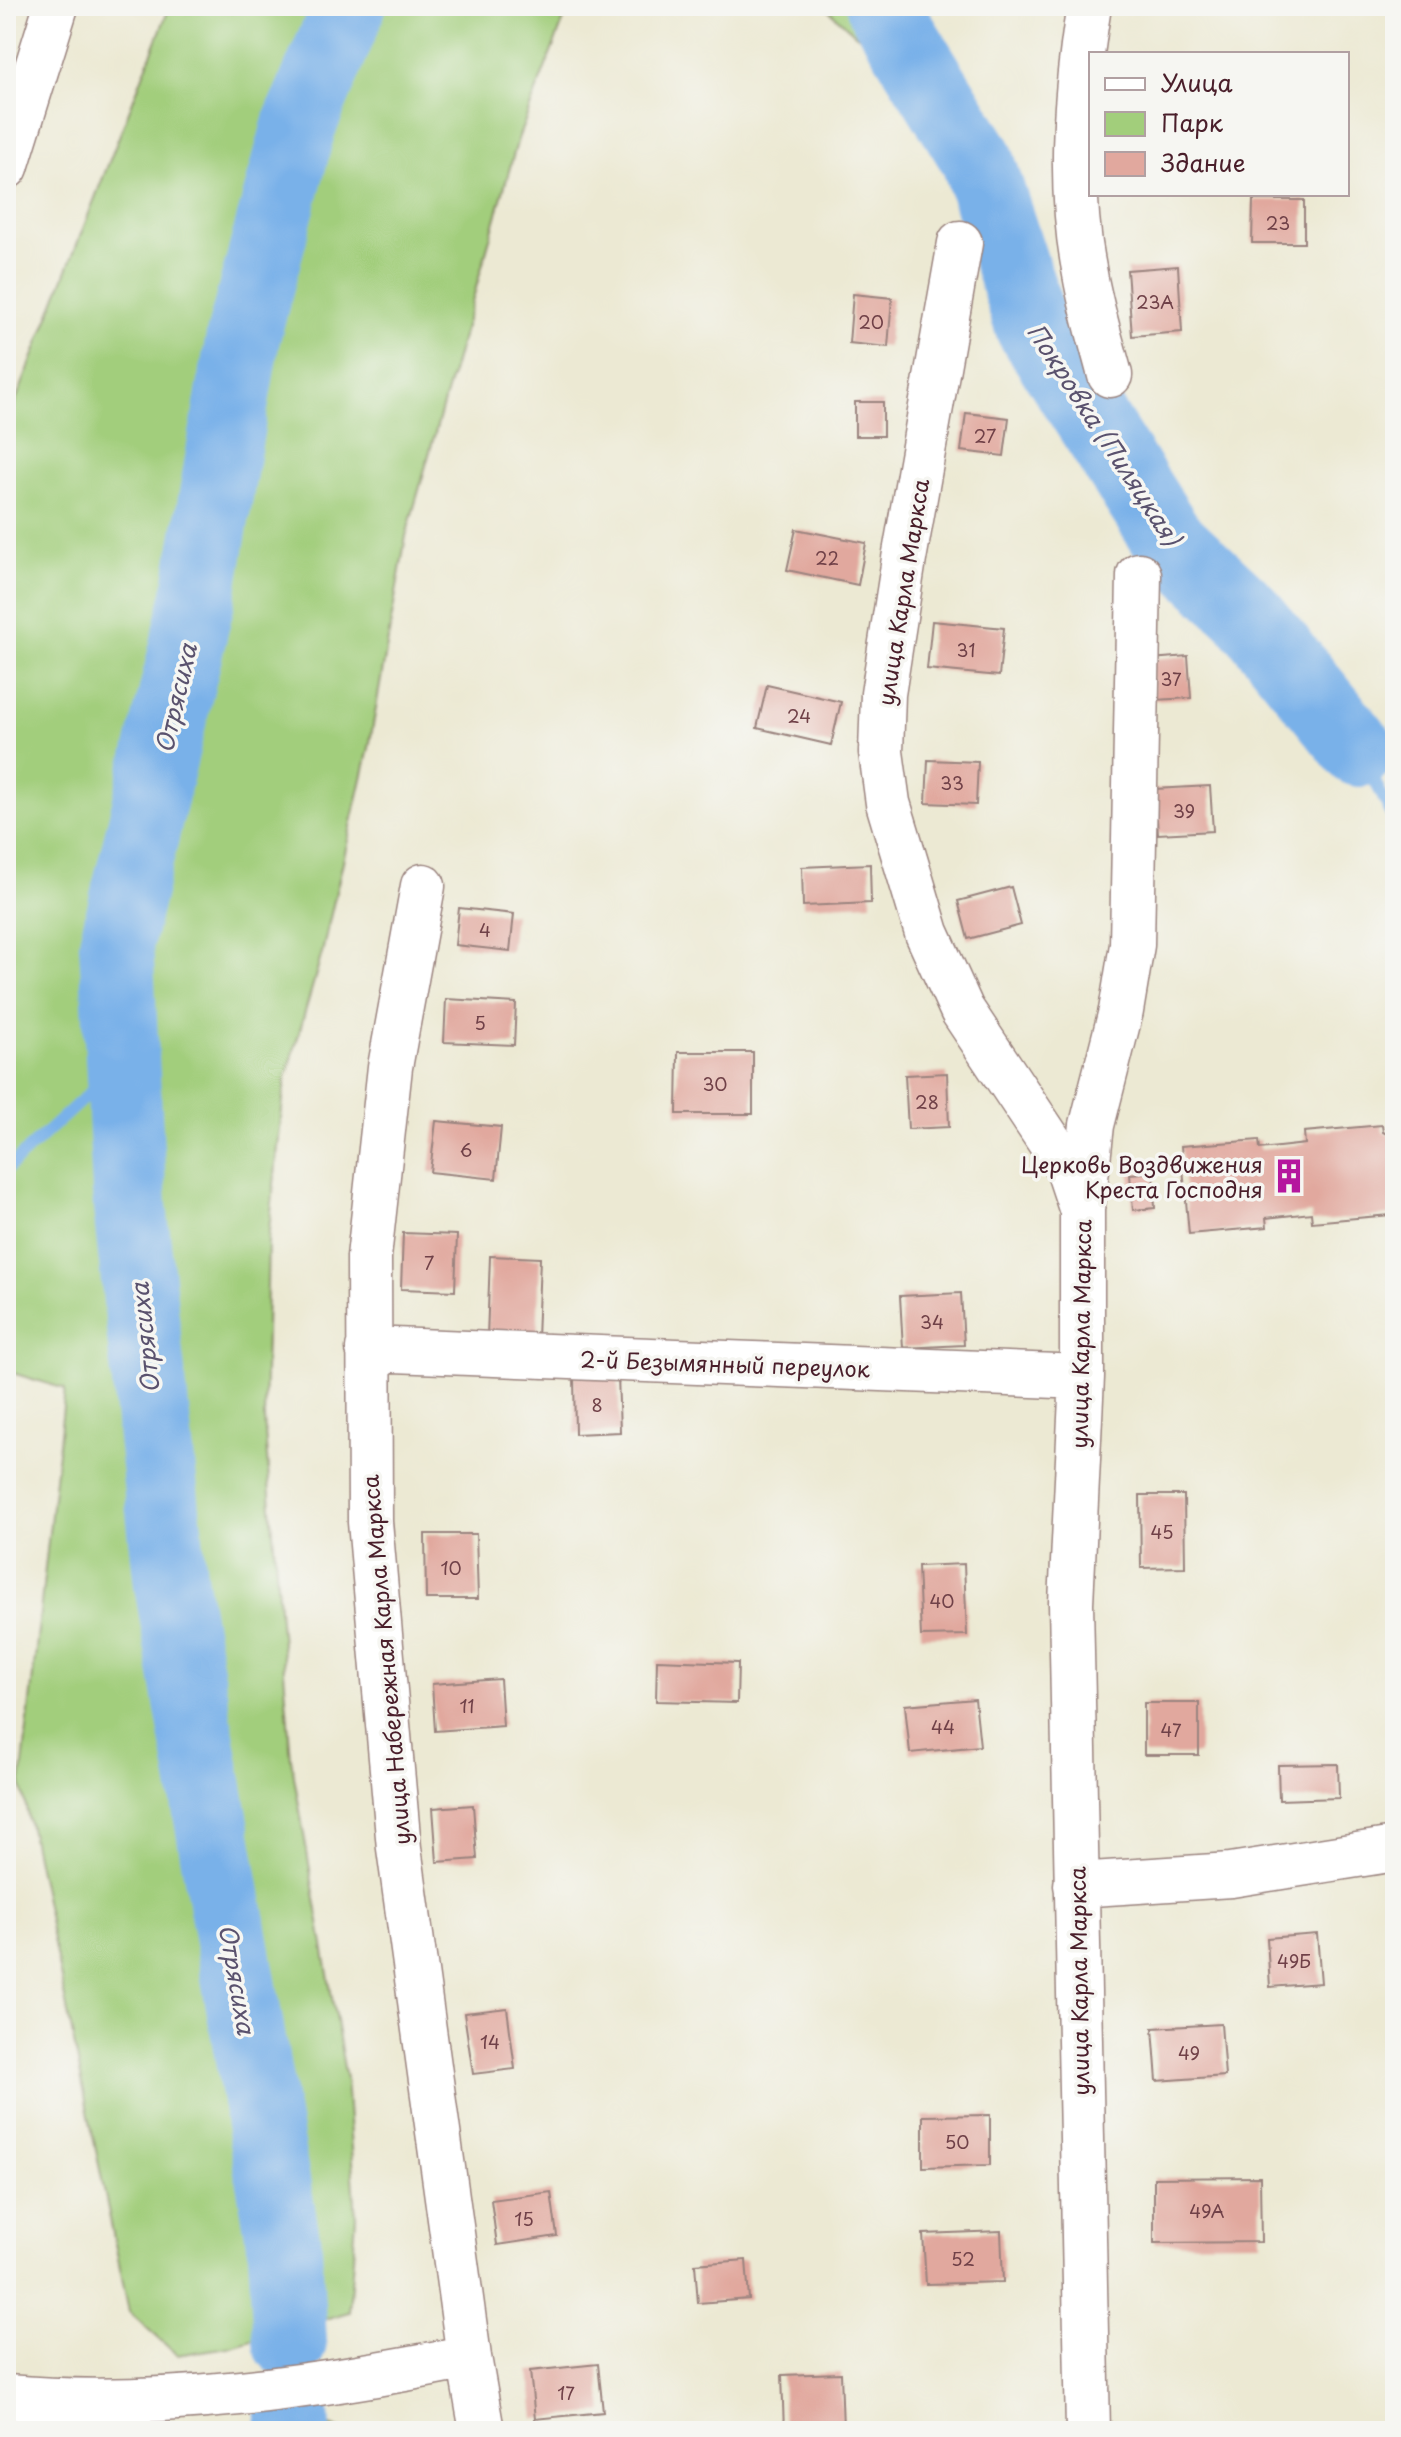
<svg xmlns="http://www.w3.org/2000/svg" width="1401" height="2437" font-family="'Playpen Sans',sans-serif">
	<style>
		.green { fill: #a2ce7b; stroke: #767653; stroke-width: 2 }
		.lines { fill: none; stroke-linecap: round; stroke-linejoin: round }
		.stream { stroke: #79b1e9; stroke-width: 12 }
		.river { stroke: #79b1e9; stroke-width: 74 }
		.building { fill: #e1a89e }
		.minor-casing { stroke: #9b847f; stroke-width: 47 }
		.minor { stroke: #fff; stroke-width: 44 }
		.labels { text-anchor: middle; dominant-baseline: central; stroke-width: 7; stroke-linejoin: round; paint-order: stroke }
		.number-label { font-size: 18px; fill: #704148 }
		.street-label { font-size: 22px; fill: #4a1f2b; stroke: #f6f6f2 }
		.poi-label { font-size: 22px; fill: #4a1f2b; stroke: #f6f6f2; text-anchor: end }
		.water-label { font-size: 24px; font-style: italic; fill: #5a526e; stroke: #f6f6f2 }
	</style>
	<rect width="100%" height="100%" fill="#f6f6f2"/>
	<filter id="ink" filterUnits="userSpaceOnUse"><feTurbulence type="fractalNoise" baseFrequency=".0125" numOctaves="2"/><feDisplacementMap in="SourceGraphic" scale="16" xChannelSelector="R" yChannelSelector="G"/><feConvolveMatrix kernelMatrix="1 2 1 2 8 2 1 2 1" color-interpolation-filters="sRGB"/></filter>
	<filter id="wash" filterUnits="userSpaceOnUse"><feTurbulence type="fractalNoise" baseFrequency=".006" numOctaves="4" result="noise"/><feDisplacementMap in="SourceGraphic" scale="32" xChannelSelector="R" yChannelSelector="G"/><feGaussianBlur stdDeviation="1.8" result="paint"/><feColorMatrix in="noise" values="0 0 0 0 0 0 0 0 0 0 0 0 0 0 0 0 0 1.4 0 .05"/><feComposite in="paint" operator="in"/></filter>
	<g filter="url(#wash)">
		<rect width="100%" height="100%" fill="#ece9d3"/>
		<path class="green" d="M170 6H569L518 139 406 536 369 748 322 953 285 1082 268 1240 264 1419 291 1759 346 2079 356 2217 349 2312 228 2347 177 2355 129 2312 21 1783 65 1389 6 1371V426Z
			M824 6H904L931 82 855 34Z
			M318 2423 347 2431H175L197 2427Z"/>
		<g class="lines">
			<path class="stream" d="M1359 750 1395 821
				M6 1170 123 1062"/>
			<path class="river" d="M883 6 977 158 1032 327 1168 539 1247 613 1359 750
				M290 2342 285 2251 171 1584 130 1207 116 944 198 600 243 337 299 126 349 6
				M292 2410 293 2431"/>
		</g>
		<g id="blocks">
			<path class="building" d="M1253 200H1304V243H1252Z
				M1178 266 1182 332 1132 336 1127 270Z
				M853 294 892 298 888 347 849 343Z
				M855 402H883V436H855Z
				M966 413 1009 418 1004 456 961 451Z
				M796 529 866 543 858 585 787 570Z
				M1395 604V629H1393L1389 605Z
				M932 621 1004 628 999 676 927 669Z
				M1188 656 1191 698 1154 700 1151 659Z
				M767 685 841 702 831 745 757 728Z
				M928 760 978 762 976 805 926 803Z
				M1210 786 1213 831 1158 834 1155 789Z
				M870 864 871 903 803 906 802 867Z
				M1011 887 1021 925 968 939 958 901Z
				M459 908 514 914 510 951 455 945Z
				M446 999 516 1003 514 1045 444 1042Z
				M678 1052H753V1114H677Z
				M947 1073 949 1127 908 1129 905 1075Z
				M436 1121 501 1127 496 1179 430 1172Z
				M1382 1125 1383 1132 1395 1138V1203L1390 1205V1215L1312 1222 1311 1213 1266 1218 1267 1227 1189 1234 1181 1146 1259 1140 1260 1149 1305 1144 1304 1132Z
				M1153 1172 1155 1208 1133 1210 1130 1174Z
				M403 1233 457 1235 455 1291 401 1289Z
				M490 1256 540 1258 537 1340 487 1338Z
				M961 1293 964 1345 903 1348 900 1296Z
				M618 1375 620 1432 575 1434 574 1376Z
				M1140 1495H1184L1185 1567 1141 1568Z
				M425 1534H476L478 1599H426Z
				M964 1564 967 1635 921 1636 918 1566Z
				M657 1660 738 1663 737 1703 656 1701Z
				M500 1679 503 1726 435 1731 432 1684Z
				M975 1699 980 1746 910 1753 905 1705Z
				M1144 1703H1199V1755H1144Z
				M1338 1764 1339 1798 1279 1800 1278 1765Z
				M473 1805 477 1859 437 1862 433 1808Z
				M1317 1934 1321 1983 1270 1987 1267 1938Z
				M507 2008 515 2069 473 2074 464 2013Z
				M1221 2024 1225 2076 1157 2081 1153 2028Z
				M990 2115V2165L923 2167V2116Z
				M1260 2177 1261 2242 1154 2243V2178Z
				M551 2192 557 2236 497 2245 491 2200Z
				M1001 2231 1003 2282 926 2284 923 2234Z
				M6 2234 11 2235 8 2255H6Z
				M746 2260 749 2299 698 2303 695 2264Z
				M598 2364 603 2412 535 2419 530 2371Z
				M841 2373 843 2429 784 2431 782 2375Z"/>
		</g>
	</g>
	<g filter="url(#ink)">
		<use href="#blocks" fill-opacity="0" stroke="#9b847f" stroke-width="2"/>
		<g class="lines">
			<g class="minor-casing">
				<path id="minor" d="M1089 6C1075 91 1068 189 1085 274 1091 308 1101 341 1110 375
					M6 167 56 6
					M960 243 904 559 883 694 881 752 888 803 927 933 962 1010 1068 1169 1082 1211V1377L1071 1603 1088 2431
					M423 886 390 1067 369 1257 370 1522 399 1848 469 2357 482 2431
					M1083 1204 1092 1125 1121 1011 1132 945 1139 575
					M368 1349 1082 1377
					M1076 1885 1231 1875 1395 1849
					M6 2397C161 2410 317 2387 469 2357"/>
			</g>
			<use href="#minor" class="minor"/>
		</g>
	</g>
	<defs>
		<g id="building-bare" transform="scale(2.76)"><path d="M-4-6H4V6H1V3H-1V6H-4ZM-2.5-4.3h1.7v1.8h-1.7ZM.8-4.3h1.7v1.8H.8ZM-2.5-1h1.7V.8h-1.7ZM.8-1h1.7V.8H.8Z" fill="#b5179e" stroke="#f6f6f2" stroke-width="2.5" paint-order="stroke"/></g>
	</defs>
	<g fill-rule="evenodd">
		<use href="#building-bare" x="1289" y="1176"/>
	</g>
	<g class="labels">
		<g class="number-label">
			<text x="1278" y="222">23</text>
			<text x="1155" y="301">23А</text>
			<text x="871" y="321">20</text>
			<text x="985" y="435">27</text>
			<text x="827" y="557">22</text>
			<text x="966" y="649">31</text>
			<text x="1171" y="678">37</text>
			<text x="799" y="715">24</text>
			<text x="952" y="782">33</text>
			<text x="1184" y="810">39</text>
			<text x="485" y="929">4</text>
			<text x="480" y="1022">5</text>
			<text x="715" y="1083">30</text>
			<text x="927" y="1101">28</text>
			<text x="466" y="1149">6</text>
			<text x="429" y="1262">7</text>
			<text x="932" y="1321">34</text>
			<text x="597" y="1404">8</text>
			<text x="1162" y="1531">45</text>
			<text x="451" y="1567">10</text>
			<text x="942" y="1600">40</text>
			<text x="467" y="1705">11</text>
			<text x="943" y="1726">44</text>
			<text x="1171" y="1729">47</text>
			<text x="1294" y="1960">49Б</text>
			<text x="490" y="2041">14</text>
			<text x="1189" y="2052">49</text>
			<text x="957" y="2141">50</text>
			<text x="1207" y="2210">49А</text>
			<text x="524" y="2218">15</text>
			<text x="963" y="2258">52</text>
			<text x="566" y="2392">17</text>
		</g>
		<g class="street-label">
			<text transform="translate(902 592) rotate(-81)">улица Карла Маркса</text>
			<text transform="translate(1080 1334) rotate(-89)">улица Карла Маркса</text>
			<text transform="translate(725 1363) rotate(2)">2-й Безымянный переулок</text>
			<text transform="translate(385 1660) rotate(-95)">улица Набережная Карла Маркса</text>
			<text transform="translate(1078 1981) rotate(-91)">улица Карла Маркса</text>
		</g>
		<g class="poi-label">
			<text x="1263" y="1163">Церковь Воздвижения<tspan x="1263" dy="25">Креста Господня</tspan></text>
		</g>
		<g class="water-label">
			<text transform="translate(1105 434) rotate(57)">Покровка (Пиляцкая)</text>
			<text transform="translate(175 698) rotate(-77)">Отрясиха</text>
			<text transform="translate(144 1338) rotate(-96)">Отрясиха</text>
			<text transform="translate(238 1979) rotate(80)">Отрясиха</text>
		</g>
	</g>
	<rect width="1401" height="2437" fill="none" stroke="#f6f6f2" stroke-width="32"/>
	<rect x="1089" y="52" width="260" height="144" fill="#f6f6f2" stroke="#b1a0a2" stroke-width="2"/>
	<rect x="1105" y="78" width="40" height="12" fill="#ffffff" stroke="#b1a0a2" stroke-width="2"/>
	<text x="1161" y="92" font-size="24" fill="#4a1f2b">Улица</text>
	<rect x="1105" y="112" width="40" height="24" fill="#a2ce7b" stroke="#b1a0a2" stroke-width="2"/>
	<text x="1161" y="132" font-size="24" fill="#4a1f2b">Парк</text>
	<rect x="1105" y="152" width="40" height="24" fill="#e1a89e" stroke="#b1a0a2" stroke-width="2"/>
	<text x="1161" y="172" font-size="24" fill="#4a1f2b">Здание</text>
</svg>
